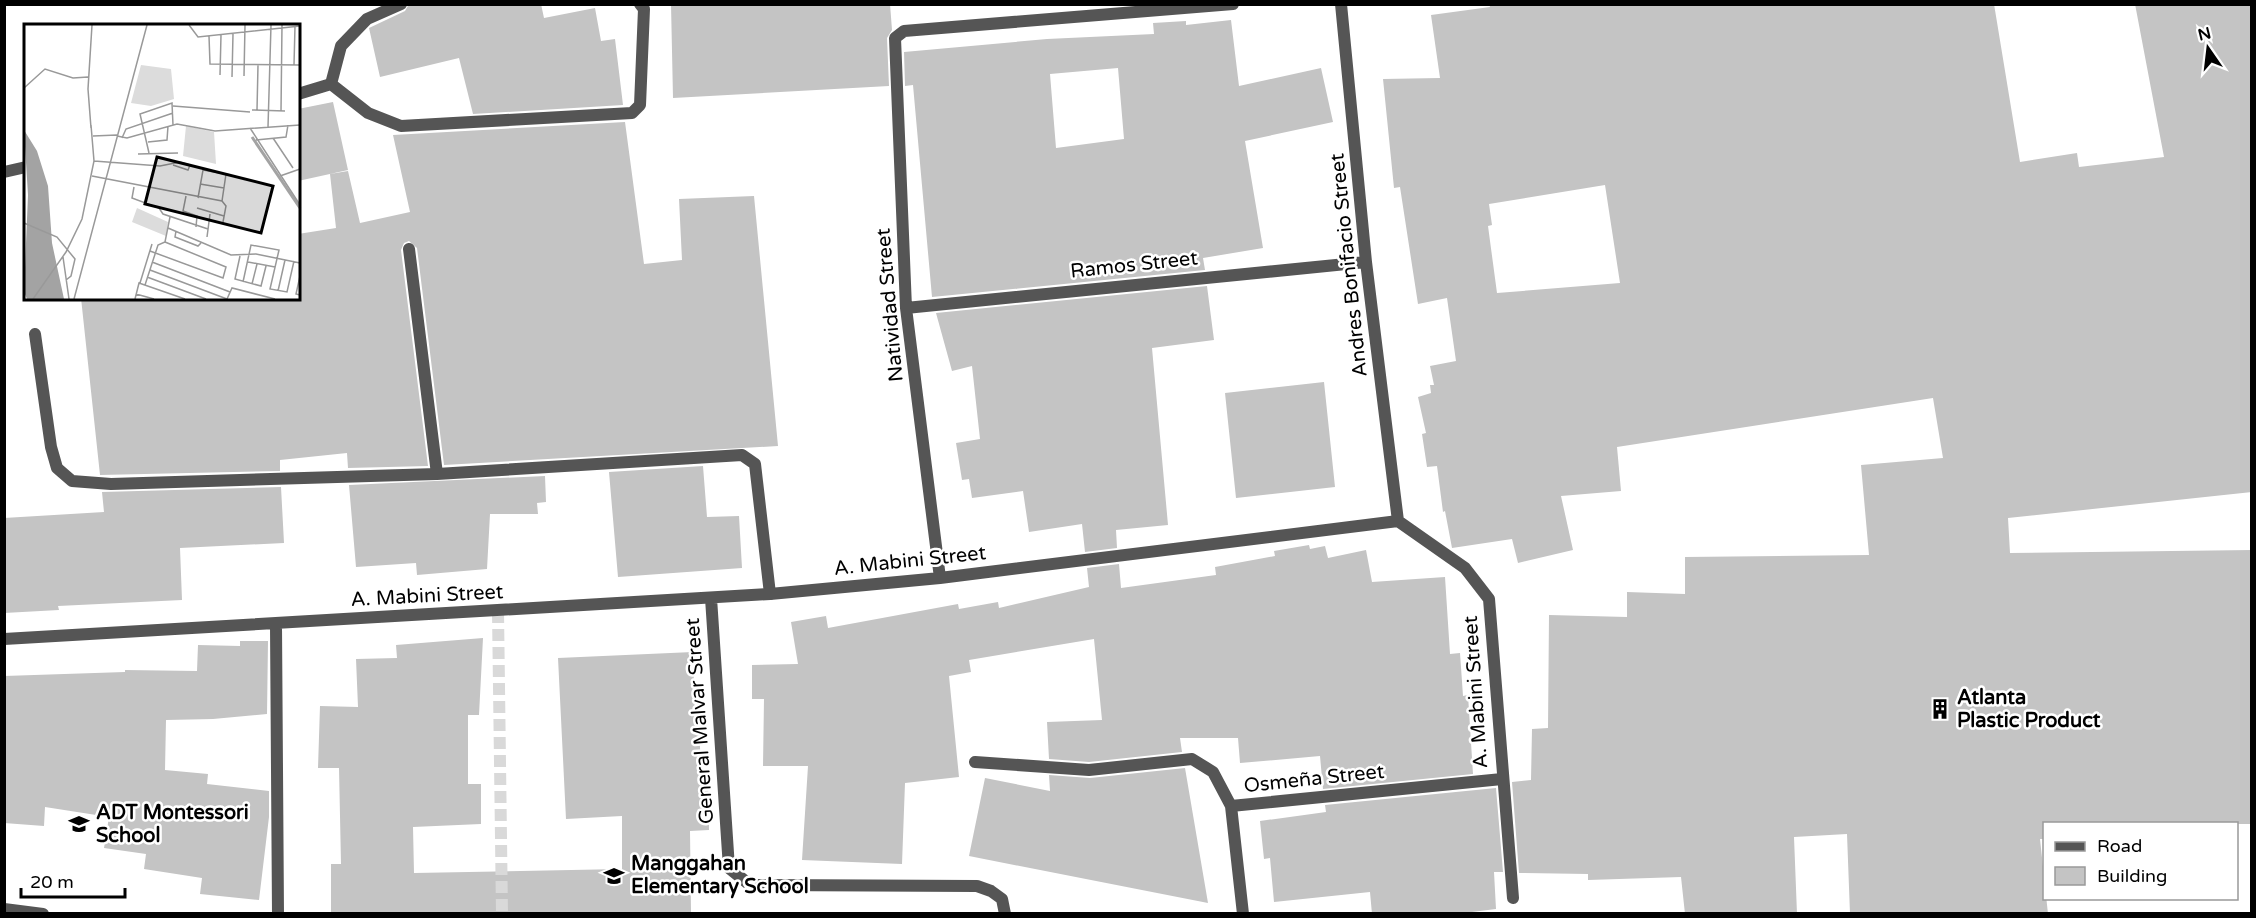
<svg xmlns="http://www.w3.org/2000/svg" width="2256" height="918" font-family="'Varela Round',sans-serif">
	<style>
		.building { fill: #c4c4c4; fill-rule: evenodd }
		.lines { fill: none; stroke-linecap: round; stroke-linejoin: round }
		.street-tunnel { stroke: #d9d9d9; stroke-width: 12; stroke-dasharray: 12 6; stroke-linecap: butt }
		.lane { stroke: #555; stroke-width: 12 }
		.street { stroke: #555; stroke-width: 12 }
		.labels { text-anchor: middle; dominant-baseline: central; stroke-width: 5; stroke-linejoin: round; paint-order: stroke }
		.street-label { font-size: 20px; fill: #000; stroke: #fff }
		.poi-label { font-size: 20px; font-weight: bold; fill: #000; stroke: #fff; text-anchor: start }
		.inset-river { fill: none; stroke: #a3a3a3; stroke-width: 3 }
		.inset-road { fill: none; stroke: #999; stroke-width: 1.5 }
		.view { fill: #000; fill-opacity: 0.15; stroke: #000; stroke-width: 3 }
		.inset-edge { fill: none; stroke: #000; stroke-width: 3 }
	</style>
	<rect width="100%" height="100%" fill="#fff"/>
	<path class="building" d="M409 4H541L544 18 595 8 601 41 615 39 623 105 473 114 459 58 380 77 369 28 405 11Z
		M671 4H890L892 30 887 38 889 86 673 98Z
		M1489 4H1994L2020 162 2077 153 2079 167 2164 157 2135 4H2252V492L2008 518 2010 553 2252 550V824H2044V839H2040L2048 914H1850L1847 834 1794 837 1797 914H1685L1681 877 1588 880V874L1519 873 1512 782 1531 780 1532 729 1548 728 1549 615 1627 617V592L1685 594V557L1869 555 1861 465 1943 458 1933 398 1617 447 1621 491 1561 496 1573 550 1518 563 1512 539 1452 548 1445 511 1443 512 1437 466 1427 467 1422 434 1426 433 1418 397 1431 393 1430 385H1434L1430 366 1456 361 1447 298 1418 304 1400 187 1394 188 1383 79 1440 78 1431 15 1490 7ZM1605 185 1620 283 1497 293 1488 226 1492 225 1489 204Z
		M1231 20 1239 86 1321 68 1333 122 1245 141 1263 248 1203 258 1205 270 932 297 913 85 905 86 904 52 1047 39 1154 34 1153 23 1186 21V25ZM1118 68 1124 139 1056 148 1050 74Z
		M333 102 348 170 298 181V109Z
		M625 122 644 264 682 260 679 199 754 196 778 446 444 465 417 248 409 241 404 243 401 250 428 466 348 468 347 453 280 460V471L100 475 81 298H298V234L336 228 330 174 348 171 360 223 410 212 393 135Z
		M1207 286 1214 340 1152 348 1168 525 1116 530 1117 548 1085 552 1082 524 1029 532 1023 491 972 498 969 479 962 480 956 443 980 439 972 366 952 371 936 313Z
		M1324 382 1335 487 1236 498 1225 393Z
		M703 466 707 517 739 516 742 568 618 577 609 472Z
		M545 476 546 502 537 503 538 514H490L487 569 417 575 416 563 356 567 349 485Z
		M281 487 284 543 180 548 182 600 58 606 59 610 4 613V518L104 512 102 492Z
		M1309 545 1310 549 1325 546 1328 558 1366 550 1372 582 1445 577 1450 654 1460 653 1463 696 1468 695 1473 774 1323 789 1320 756 1240 763 1238 738H1180L1182 752 1089 762 1049 759 1047 722 1102 720 1094 639 969 660 971 672 949 676 959 777 905 783 902 864 802 860 808 766H763L764 699H752V665L798 664 791 622 826 616 828 628 958 604 959 609 998 602 999 608 1089 587 1087 568 1119 564 1121 588 1216 575 1215 567 1275 556 1274 551Z
		M483 638 479 715H468V784H481V824L413 827 414 873 622 869V816L566 819 558 658 693 652 695 721H699L701 773H708L709 830 690 831 691 914H331V864H341L339 768H318L320 706 358 707 356 659 397 658 396 645Z
		M240 641H268L267 714 213 719 166 720 165 770 208 774 207 784 269 791V817L259 900 200 894 202 878 144 869 146 854 104 848 109 817 45 807 44 826 4 823V676L125 672V670L197 671 198 645 240 646Z
		M1185 768 1208 903 969 856 985 778 1050 791 1049 775 1090 778Z
		M1496 788 1503 872H1494L1496 909 1456 914H1372L1370 892 1274 902 1270 858 1264 859 1260 821 1326 812 1325 805Z"/>
	<g class="lines">
		<path class="street-tunnel" d="M498 611 502 914"/>
		<path class="lane" d="M409 249 437 474 742 455 755 464 770 594
			M35 334 51 447 57 468 72 481 111 484 437 474"/>
		<path class="street" d="M1341 4 1366 262 1398 521
			M331 84 368 113 401 126 632 113 640 105 644 9 640 4
			M331 84 341 46 367 19 401 4
			M298 94 331 84
			M4 172 26 167
			M906 308 1366 262
			M940 578 906 308 895 38 904 31 1233 4
			M711 598 729 868 750 885 977 886 991 891 1002 899 1005 914
			M276 625 278 914
			M4 639 770 594 940 578 1398 521 1465 568 1489 599 1513 898
			M975 762 1089 770 1192 759 1213 772 1231 806 1243 914
			M1231 806 1502 779
			M4 909 43 914"/>
	</g>
	<defs>
		<g id="building-bare" transform="scale(1.62)"><path d="M-4-6H4V6H1V3H-1V6H-4ZM-2.5-4.3h1.7v1.8h-1.7ZM.8-4.3h1.7v1.8H.8ZM-2.5-1h1.7V.8h-1.7ZM.8-1h1.7V.8H.8Z" fill="#000" stroke="#fff" stroke-width="2.5" paint-order="stroke"/></g>
		<g id="school-bare" transform="scale(1.62)"><path d="M0-5L7-2L0 1L-7-2ZM-4 1L0 2.5L4 1V4Q0 6-4 4Z" fill="#000" stroke="#fff" stroke-width="2.5" paint-order="stroke"/></g>
	</defs>
	<g fill-rule="evenodd">
		<use href="#building-bare" x="1940" y="709"/>
		<use href="#school-bare" x="79" y="824"/>
		<use href="#school-bare" x="614" y="876"/>
	</g>
	<g class="labels">
		<g class="street-label">
			<text transform="translate(1134 265) rotate(-6)">Ramos Street</text>
			<text transform="translate(1349 265) rotate(-96)">Andres Bonifacio Street</text>
			<text transform="translate(890 305) rotate(-95)">Natividad Street</text>
			<text transform="translate(910 561) rotate(-6)">A. Mabini Street</text>
			<text transform="translate(427 596) rotate(-3)">A. Mabini Street</text>
			<text transform="translate(1476 692) rotate(-94)">A. Mabini Street</text>
			<text transform="translate(700 721) rotate(-94)">General Malvar Street</text>
			<text transform="translate(1314 779) rotate(-6)">Osmeña Street</text>
		</g>
		<g class="poi-label">
			<text x="1957" y="698">Atlanta<tspan x="1957" dy="23">Plastic Product</tspan></text>
			<text x="96" y="813">ADT Montessori<tspan x="96" dy="23">School</tspan></text>
			<text x="631" y="864">Manggahan<tspan x="631" dy="23">Elementary School</tspan></text>
		</g>
	</g>
	<g transform="translate(24 24)">
		<rect width="276" height="276" fill="#fff"/>
		<path d="M117 41 147 45 150 75 127 82 107 79ZM162 102 190 108 192 140 159 132ZM113 184 144 198 142 212 108 198Z" fill="#dcdcdc"/>
		<path d="M0 106 13 127 24 162 28 219 40 275H3L0 268 4 171Z" fill="#a3a3a3"/>
		<path class="inset-river" d="M228 113 276 184"/>
		<path class="inset-road" d="M165 1 174 13 276 2M185 12 186 40 276 41M270 41 271 2M196 51 197 11M220 52 221 1M208 53 209 10M0 64 21 45 49 54 64 53M149 82 226 88M228 86 261 87M233 86 234 41M257 87 258 1M244 103 247 1M67 104 64 65 68 1M226 104 276 181M69 112 93 111M93 112 103 114 153 100 191 107 276 101M98 114 102 105 149 89M249 114 269 144M232 116 262 113 264 101M124 118 143 116 144 102M125 129 116 90 148 79 149 101M114 130 154 129M70 137 136 142 156 138 166 141 164 146 149 141M68 152 198 177 202 182 199 198M256 152 276 145M176 160 200 164M110 163 108 174 135 184 139 190 184 205M0 167V186M162 172 159 187 173 192 172 203M174 174 179 146 207 151M198 177 202 150M173 184 200 192M0 199 33 213 51 235 47 252 42 256M144 204 207 231 232 230 276 239M152 207 151 213 174 222 177 219M183 213 186 190M126 227 199 254 202 243 141 218M216 232 211 255 237 262 242 242M39 233 45 275M128 238 206 268M224 238 251 243M126 246 203 275M276 252 272 270 276 271M123 253 182 275M219 258 227 221 255 226 246 265 263 268 270 237M116 259 128 220M228 260 233 240M121 261 134 221 141 218 146 193M254 267 261 236M112 270 130 275M9 275 42 228 58 195 70 137 67 101M50 275 123 1M111 275 115 259 161 275M203 275 208 264 251 275"/>
		<path class="view" d="M133 133 249 162 237 209 121 180Z"/>
		<rect width="276" height="276" class="inset-edge"/>
	</g>
	<rect width="2256" height="918" fill="none" stroke="#000000" stroke-width="12"/>
	<rect x="2043" y="822" width="195" height="78" fill="#ffffff" stroke="#999999" stroke-width="1.5"/>
	<rect x="2055" y="842" width="30" height="9" fill="#555555" stroke="#999999" stroke-width="1.5"/>
	<text x="2097" y="852" font-size="18" fill="#000000">Road</text>
	<rect x="2055" y="867" width="30" height="18" fill="#c4c4c4" stroke="#999999" stroke-width="1.5"/>
	<text x="2097" y="882" font-size="18" fill="#000000">Building</text>
	<g transform="translate(2208 48) rotate(346)" stroke="#ffffff" stroke-width="4.5" paint-order="stroke">
	<path d="M0-4.5L10 22L0 15L-10 22Z" fill="#000000"/>
	<text y="-9" font-size="16" font-weight="bold" text-anchor="middle" fill="#000000">N</text>
	</g>
	<path d="M21 888v9h104v-9" fill="none" stroke="#000000" stroke-width="3"/>
	<text x="30" y="888" font-size="18" fill="#000000" stroke="#ffffff" stroke-width="4.5" paint-order="stroke">20 m</text>
</svg>
